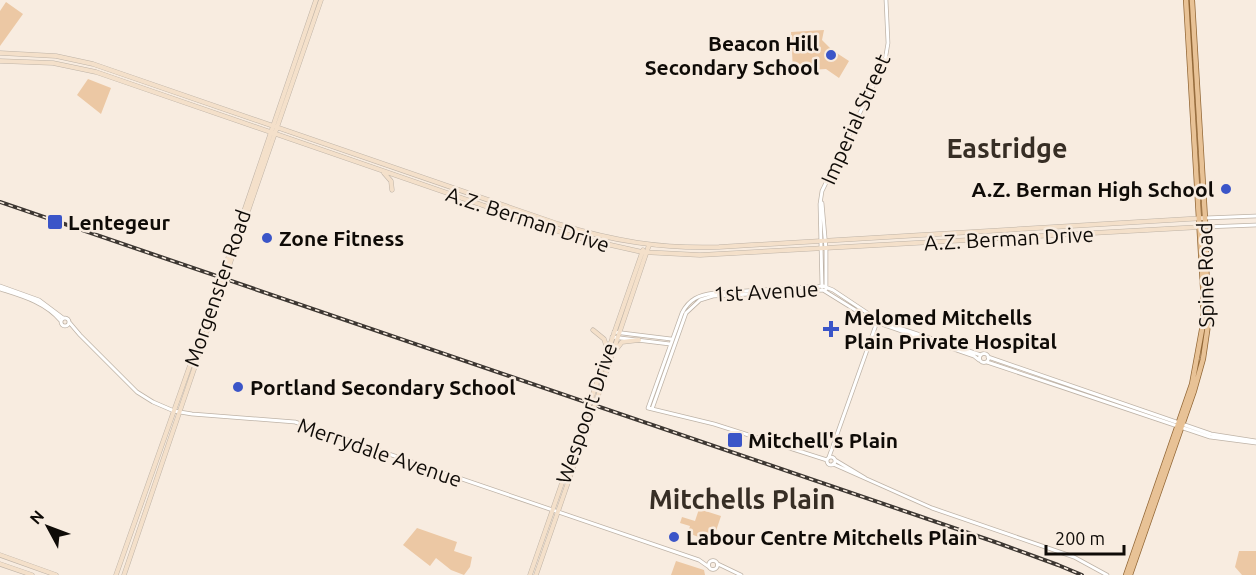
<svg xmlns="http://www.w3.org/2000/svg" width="1256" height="575" font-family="Ubuntu,sans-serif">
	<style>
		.green { fill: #ecc8a4 }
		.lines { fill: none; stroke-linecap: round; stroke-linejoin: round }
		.tertiary-casing { stroke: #beb3a7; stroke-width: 4.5 }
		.secondary-casing { stroke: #beb3a7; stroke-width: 5 }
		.primary-casing { stroke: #926736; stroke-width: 6 }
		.tertiary { stroke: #fff; stroke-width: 3 }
		.secondary { stroke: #f4e0ca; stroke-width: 4 }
		.primary { stroke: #e8c296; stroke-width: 4.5 }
		.rail-casing { stroke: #3d3732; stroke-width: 4 }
		.rail { stroke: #f8ece0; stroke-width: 1.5; stroke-dasharray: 4.5; stroke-linecap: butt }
		.secondary-bridge-casing { stroke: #beb3a7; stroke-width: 5; stroke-linecap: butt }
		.secondary-bridge { stroke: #f4e0ca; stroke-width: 4 }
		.poi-dot { fill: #3b55c8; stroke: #f8ece0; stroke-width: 2 }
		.labels { text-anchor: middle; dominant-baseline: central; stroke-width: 5; stroke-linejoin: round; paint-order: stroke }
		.poi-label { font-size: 21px; font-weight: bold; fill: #0f0b07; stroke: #f8ece0; text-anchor: start }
		.street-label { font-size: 21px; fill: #0f0b07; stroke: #f8ece0 }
		.district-label { font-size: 27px; font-weight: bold; fill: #372e25; stroke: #f8ece0 }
	</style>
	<rect width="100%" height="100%" fill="#f8ece0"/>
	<path class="green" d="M6 2 23 14 0 46V11Z
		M824 30 822 40 832 50 849 61 839 78 826 69 793 71 791 32Z
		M88 79 111 88 101 114 77 95Z
		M699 509 721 516 711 546 703 543 704 539 688 533 690 526 680 523 682 517 695 521Z
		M417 528 457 542 454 551 472 557 470 567 464 575 451 570 436 558 430 566 403 545Z
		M1239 551H1256V575H1242L1235 567Z
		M676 561 704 570 705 575H671Z"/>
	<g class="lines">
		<g class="tertiary-casing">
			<path id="tertiary" d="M822 203 826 249V289
				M1205 218 1256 216
				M1205 227 1256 225
				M0 286 39 300 63 318
				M822 287 820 204 822 191 885 61 888 43 886 0
				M0 289C22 296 45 302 61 321
				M61 322a4 4 0 1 1 8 0a4 4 0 1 1-8 0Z
				M69 322 80 335 137 392 153 402 174 411 192 414 295 422 699 560 709 567
				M614 332 671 339
				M612 337 670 344
				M979.5 358a4.5 4.5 0 1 1 9 0a4.5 4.5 0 1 1-9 0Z
				M988 357 1211 434 1256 441
				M987 362 1210 437 1256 443
				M652 409 686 313 700 300 713 296 823 290 873 321 974 356 979 360
				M827 461a4 4 0 1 1 8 0a4 4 0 1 1-8 0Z
				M829 457 877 322
				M827 460 714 424 648 408 682 313C689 299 699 295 714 293L823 286 833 290 881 322 981 355
				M835 460 865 478
				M833 464 932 508 1074 557 1107 575
				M708.5 565a4.5 4.5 0 1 1 9 0a4.5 4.5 0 1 1-9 0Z
				M718 564 741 575"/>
		</g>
		<g class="secondary-casing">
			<path id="secondary" d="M0 53 56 56 93 64 558 224C613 241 661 249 719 247L1205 218
				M0 61 53 63 96 72 575 237 642 252 700 255 1201 227
				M384 173 391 181 392 190
				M224 270 316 0
				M227 272 321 0
				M593 330 604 339 607 348
				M615 351 622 342 639 340
				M594 391 643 250
				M599 393 649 245
				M0 555 56 575
				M0 564 32 575
				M116 575 218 286
				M124 575 222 287
				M530 575 586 414
				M536 575 591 416"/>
		</g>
		<g class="primary-casing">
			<path id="primary" d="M1126 575 1192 384 1203 324V288L1186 0
				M1130 575 1194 391 1203 359 1208 325 1205 218 1192 0"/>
		</g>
		<use href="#tertiary" class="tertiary"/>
		<use href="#secondary" class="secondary"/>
		<use href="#primary" class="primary"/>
		<g class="rail-casing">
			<path id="rail" d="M0 202 995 542 1058 565 1082 575"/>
		</g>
		<use href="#rail" class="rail"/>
		<g class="secondary-bridge-casing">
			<path id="secondary-bridge" d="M218 286 224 270
				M222 287 227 272
				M586 414 594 391
				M591 416 599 393"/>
		</g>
		<use href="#secondary-bridge" class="secondary-bridge"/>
	</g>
	<g class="poi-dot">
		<circle cx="831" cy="55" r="6"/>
		<circle cx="1226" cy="189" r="6"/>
		<rect x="47" y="214" width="16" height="16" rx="3"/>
		<circle cx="267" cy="238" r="6"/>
		<path d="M828 320h6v6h6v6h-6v6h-6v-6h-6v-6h6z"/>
		<circle cx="238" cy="387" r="6"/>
		<rect x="727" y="432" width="16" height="16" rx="3"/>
		<circle cx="674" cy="537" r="6"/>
	</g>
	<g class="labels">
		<g class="poi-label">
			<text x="819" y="43" text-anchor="end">Beacon Hill<tspan x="819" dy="24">Secondary School</tspan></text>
			<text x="1214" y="189" text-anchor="end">A.Z. Berman High School</text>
			<text x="68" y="222">Lentegeur</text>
			<text x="279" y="238">Zone Fitness</text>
			<text x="844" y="317">Melomed Mitchells<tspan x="844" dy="24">Plain Private Hospital</tspan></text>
			<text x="250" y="387">Portland Secondary School</text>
			<text x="748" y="440">Mitchell's Plain</text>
			<text x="686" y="537">Labour Centre Mitchells Plain</text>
		</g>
		<g class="street-label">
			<text transform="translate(855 119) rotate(-66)">Imperial Street</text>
			<text transform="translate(528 219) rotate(18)">A.Z. Berman Drive</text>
			<text transform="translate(1009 238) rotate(-3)">A.Z. Berman Drive</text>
			<text transform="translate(1205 275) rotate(-91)">Spine Road</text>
			<text transform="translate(217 288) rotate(-71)">Morgenster Road</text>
			<text transform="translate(766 291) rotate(-3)">1st Avenue</text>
			<text transform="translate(586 413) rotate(-71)">Wespoort Drive</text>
			<text transform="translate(380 452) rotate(19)">Merrydale Avenue</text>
		</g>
		<g class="district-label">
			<text x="1007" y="148">Eastridge</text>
			<text x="742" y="499">Mitchells Plain</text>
		</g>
	</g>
	<g transform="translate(48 527) rotate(311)" stroke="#f8ece0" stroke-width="4.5" paint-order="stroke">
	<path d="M0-4.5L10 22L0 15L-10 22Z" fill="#0f0b07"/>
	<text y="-9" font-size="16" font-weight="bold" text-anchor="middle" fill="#0f0b07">N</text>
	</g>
	<path d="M1046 545v9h78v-9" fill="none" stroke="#0f0b07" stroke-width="3"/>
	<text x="1055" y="545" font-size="18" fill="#0f0b07" stroke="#f8ece0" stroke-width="4.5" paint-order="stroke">200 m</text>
</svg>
